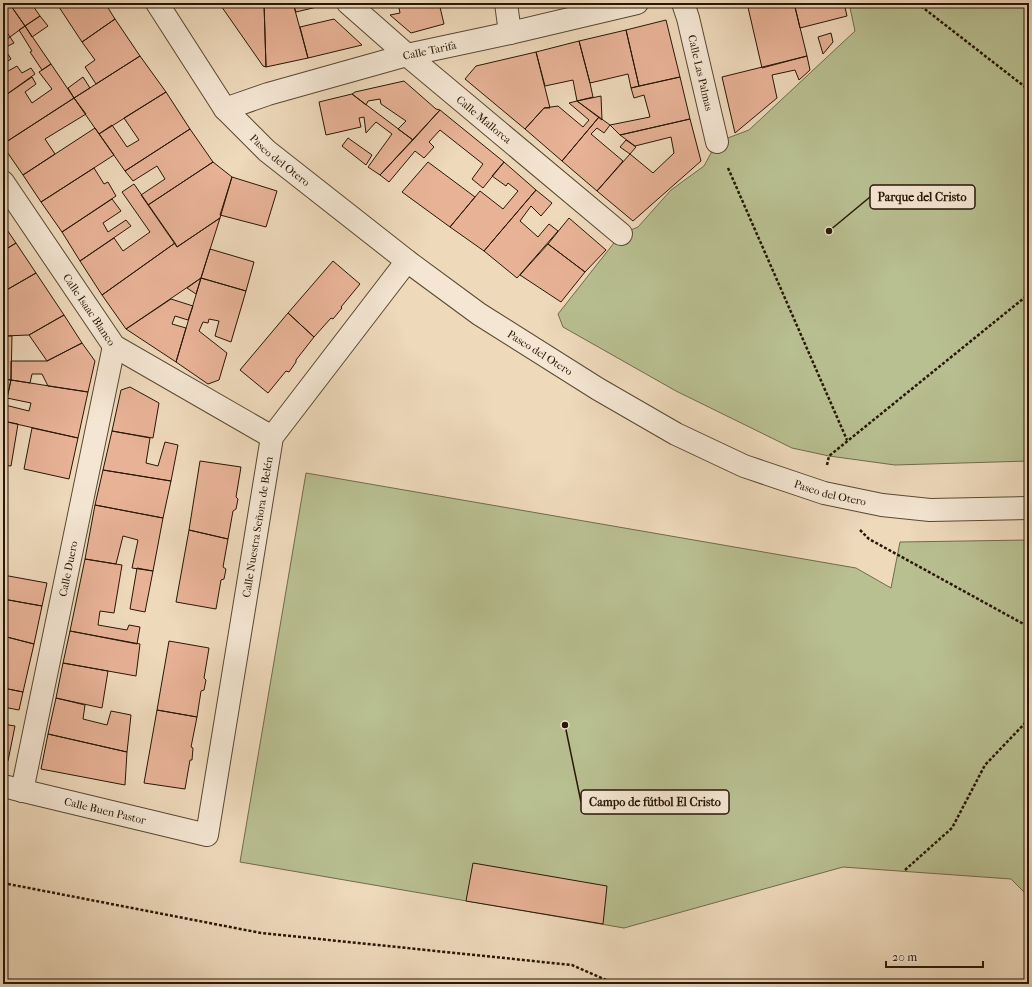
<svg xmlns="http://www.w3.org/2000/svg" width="1032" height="987" font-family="'IM FELL French Canon',serif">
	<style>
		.green { fill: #b8bf91; stroke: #706b4a }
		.building { fill: #e8b297; stroke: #271704 }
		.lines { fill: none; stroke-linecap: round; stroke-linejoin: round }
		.street-casing { stroke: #594832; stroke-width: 24 }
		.path { stroke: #271704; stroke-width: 2.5; stroke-dasharray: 3 2; stroke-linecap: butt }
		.street { stroke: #f4e6d3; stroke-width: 22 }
		.labels { text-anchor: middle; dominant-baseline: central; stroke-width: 3; stroke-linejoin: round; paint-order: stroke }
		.street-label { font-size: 11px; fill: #271704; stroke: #f4e6d3 }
		.leader { fill: none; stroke: #271704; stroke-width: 1.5 }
		.callout-dot { fill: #271704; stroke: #f4e6d3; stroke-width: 1.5 }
		.callout { fill: #f4e6d3; stroke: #271704; stroke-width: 1.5 }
		.callout-label { font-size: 12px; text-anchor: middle; font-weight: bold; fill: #271704 }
	</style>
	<rect width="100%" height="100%" fill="#eed9bb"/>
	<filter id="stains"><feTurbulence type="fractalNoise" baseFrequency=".005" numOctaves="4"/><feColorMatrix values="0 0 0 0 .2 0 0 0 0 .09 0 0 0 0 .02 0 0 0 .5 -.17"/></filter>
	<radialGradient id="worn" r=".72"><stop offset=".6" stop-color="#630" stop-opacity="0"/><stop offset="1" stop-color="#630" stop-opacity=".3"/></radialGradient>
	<path class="green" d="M849 3H1029V461L895 465 829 456 792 448 676 391 563 327 558 314 621 234 638 227 671 190 704 166 717 142 749 130 855 31Z
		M306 473 856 568 891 588 900 542 1029 540V897L1011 879 843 867 624 928 240 862Z"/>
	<path class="building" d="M3 3H9L25 26 10 37 3 26Z
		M9 3H31L40 16 25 26Z
		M50 3H59L52 7Z
		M59 3H105L115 19 82 42 57 4Z
		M219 3H264L266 67 263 66Z
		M264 3H293L308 58 266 67Z
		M293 3H318L321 6 296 12Z
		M398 3H439L444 24 411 33 390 15 400 13Z
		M747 3H794L807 56 762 68Z
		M794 3H844L847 16 800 28Z
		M40 16 48 26 32 37 25 26Z
		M115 19 140 56 96 84 85 67 95 60 82 42Z
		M334 19 362 45 308 58 300 27Z
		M666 20 680 77 639 86 626 30Z
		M25 26 51 64 42 70 30 52 32 51 19 30Z
		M626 30 639 86 631 88 628 74 590 83 579 41Z
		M831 33 833 42 823 54 818 37Z
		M10 37 14 43 4 48 11 59 3 64V42Z
		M579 41 590 83 593 97 577 101 573 80 545 86 536 52Z
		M536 52 550 108H544L525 129 465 79 476 66Z
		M140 56 166 92 99 134 74 98Z
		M807 56 810 70 799 80 795 70 772 75 777 98 735 133 722 77Z
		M51 64 74 98 3 144V97L32 77 36 84 25 92 32 103 52 89 39 72Z
		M17 66 22 73 31 68 35 74 3 97V74Z
		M83 77 90 88 74 98 68 88Z
		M680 77 690 119 620 135 610 125 650 117 644 95 634 98 631 88Z
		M404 81 436 109 440 110 413 140 398 129 406 121 381 104 380 99 368 101 366 105 352 94 355 92Z
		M166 92 190 129 125 171 99 134 112 125 127 147 139 140 124 118Z
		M352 94 413 140 380 175 368 167 392 134 376 122 366 133 364 117 359 118 361 127 326 135 319 102Z
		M601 96 602 120 577 101Z
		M74 98 86 114 45 139 55 154 23 175 3 146V144Z
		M577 101 599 117 562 161 525 129 544 108 558 106 583 127 589 120 569 103Z
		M440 110 504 162 483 188 472 179 483 164 440 130 429 142 434 147 424 158 415 151 389 182 380 175Z
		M599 117 610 125 604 133 597 128 591 134 623 161 597 191 562 161Z
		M690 119 701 161 633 221 597 191 630 154 653 173 674 153 671 137 635 146 620 135Z
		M95 128 114 155 41 202 23 175Z
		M190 129 213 162 148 205 141 195 165 179 157 166 133 181 125 171Z
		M348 138 372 155 366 165 342 146Z
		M626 140 636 147 630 154 620 147Z
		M213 162 232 177 220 218 177 247 148 205Z
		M428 162 475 197 450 227 402 192Z
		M504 162 536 190 484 251 450 227 480 191 503 209 518 191 508 183 506 186 492 176Z
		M94 168 104 184 108 182 116 196 62 232 41 202Z
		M232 177 277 191 266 227 220 215Z
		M134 184 175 243 102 295 80 261 114 238 123 251 150 232 122 192Z
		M536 190 552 203 541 216 531 206 520 221 538 237 549 224 558 231 517 278 484 251Z
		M112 199 121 211 103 223 108 232 126 220 131 226 80 261 62 232Z
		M220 218 201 278 126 329 102 295 175 243 177 247Z
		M569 218 606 250 585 272 548 244Z
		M3 224 16 243 3 251Z
		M16 243 36 273 3 292V251Z
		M548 244 585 272 561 302 520 275Z
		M210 249 254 262 246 291 201 278Z
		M333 261 360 284 341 307 342 308 333 319 331 318 314 337 288 313Z
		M36 273 64 315 29 335 3 336V292Z
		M201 278 246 291 231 342 215 336 219 321 209 319 208 323 203 322 199 331 227 353 219 380 208 384 176 362Z
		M201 278 196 294 187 288Z
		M171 299 193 306 188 320 175 316 172 324 186 328 176 362 126 329Z
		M288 313 314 337 296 360V362L289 372 286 371 268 393 240 370Z
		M64 315 82 343 47 361 29 335Z
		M3 336H12L11 380 3 379Z
		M82 343 95 361 88 392 48 386 42 374H32L30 383 11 380V361H47Z
		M3 379 11 380 7 398 6 401 3 400Z
		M11 380 88 392 78 438 3 421V415L5 405 29 411 31 403 7 398Z
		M130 387 159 403 153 438 112 431 121 390Z
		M3 421 18 424 11 466 3 465Z
		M32 428 78 438 69 479 24 469Z
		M112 431 150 438 146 463 158 466 165 442 178 445 171 481 103 470Z
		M200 461 241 467 236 497 238 499 236 509 233 511 228 539 189 530Z
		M103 470 171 481 163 518 95 505Z
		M95 505 163 518 153 571 132 568 138 540 123 536 116 564 85 559Z
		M189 530 228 539 223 567 226 569 224 579 221 580 216 609 176 602Z
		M85 559 122 565 114 613 100 611 98 625 127 630 129 625 140 627 137 644 70 631Z
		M137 568 153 571 145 612 130 609Z
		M3 575 47 583 42 606 3 599Z
		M3 599 42 606 34 644 3 636Z
		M70 631 140 644 136 676 63 663Z
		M3 636 34 644 23 692 3 688Z
		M169 641 209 648 204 678 206 680 204 690 201 691 197 717 157 710Z
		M63 663 108 671 102 708 56 698Z
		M3 688 23 692 19 710 3 707Z
		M56 698 85 705 83 719 107 725 111 711 131 715 127 752 48 734Z
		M157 710 197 717 191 747 193 748 192 760H190L185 789 144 783Z
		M3 724 15 726 8 761 3 760Z
		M48 734 127 752 125 785 41 769Z
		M473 863 607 886 603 924 466 901Z"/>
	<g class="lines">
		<g class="street-casing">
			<g id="street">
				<path id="s1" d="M157 3 225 109 267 151 407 261 479 314 598 389 676 434 744 466 824 493 882 505 930 510 1029 508"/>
				<path id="s2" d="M348 3 407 55 621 234"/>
				<path d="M506 3 510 33"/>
				<path id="s3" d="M683 3 688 18 717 142"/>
				<path id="s4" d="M225 109 268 94 407 55 510 33 637 3"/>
				<path id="s5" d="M3 182 114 346 272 437"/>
				<path id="s6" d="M3 786 207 835 272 437 407 261"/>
				<path id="s7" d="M22 791 114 346"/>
			</g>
		</g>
		<path class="path" d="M917 3 1029 90
			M728 168 847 440
			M827 465 829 456 1029 294
			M860 530 869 539 1029 627
			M905 870 952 828 985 765 1029 719
			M3 883 261 933 572 965 615 984"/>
		<use href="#street" class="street"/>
	</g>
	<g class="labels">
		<g class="street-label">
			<text stroke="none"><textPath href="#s4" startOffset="213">Calle Tarifa</textPath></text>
			<text stroke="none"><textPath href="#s3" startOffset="72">Calle Las Palmas</textPath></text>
			<text stroke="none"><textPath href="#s2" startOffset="179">Calle Mallorca</textPath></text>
			<text stroke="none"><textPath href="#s1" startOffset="201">Paseo del Otero</textPath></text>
			<text stroke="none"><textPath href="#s5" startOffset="154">Calle Isaac Blanco</textPath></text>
			<text stroke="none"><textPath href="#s1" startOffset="525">Paseo del Otero</textPath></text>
			<text stroke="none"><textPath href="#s1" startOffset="849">Paseo del Otero</textPath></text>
			<text stroke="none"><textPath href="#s6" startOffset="522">Calle Nuestra Señora de Belén</textPath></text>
			<text stroke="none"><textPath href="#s7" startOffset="227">Calle Duero</textPath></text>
			<text stroke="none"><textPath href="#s6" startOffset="105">Calle Buen Pastor</textPath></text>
		</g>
	</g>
	<path class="leader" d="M829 231L870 197M565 725L581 802"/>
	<g class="callout-dot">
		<circle cx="829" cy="231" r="4"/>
		<circle cx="565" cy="725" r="4"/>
	</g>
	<g class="callout">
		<rect x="870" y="185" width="105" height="24" rx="4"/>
		<rect x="581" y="790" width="148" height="24" rx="4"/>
	</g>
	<g class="callout-label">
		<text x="922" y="201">Parque del Cristo</text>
		<text x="655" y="806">Campo de fútbol El Cristo</text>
	</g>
	<rect width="1032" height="987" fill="none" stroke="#eed9bb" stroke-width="16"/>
	<rect x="4" y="4" width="1024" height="979" fill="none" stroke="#271704" stroke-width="2"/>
	<rect x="8" y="8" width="1016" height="971" fill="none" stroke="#271704"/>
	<path d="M886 961v6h97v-6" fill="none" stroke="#271704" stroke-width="2"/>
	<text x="892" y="961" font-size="12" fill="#271704" stroke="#f4e6d3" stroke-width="3" paint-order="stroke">20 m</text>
	<rect width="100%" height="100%" filter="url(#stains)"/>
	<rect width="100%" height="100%" fill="url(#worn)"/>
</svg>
